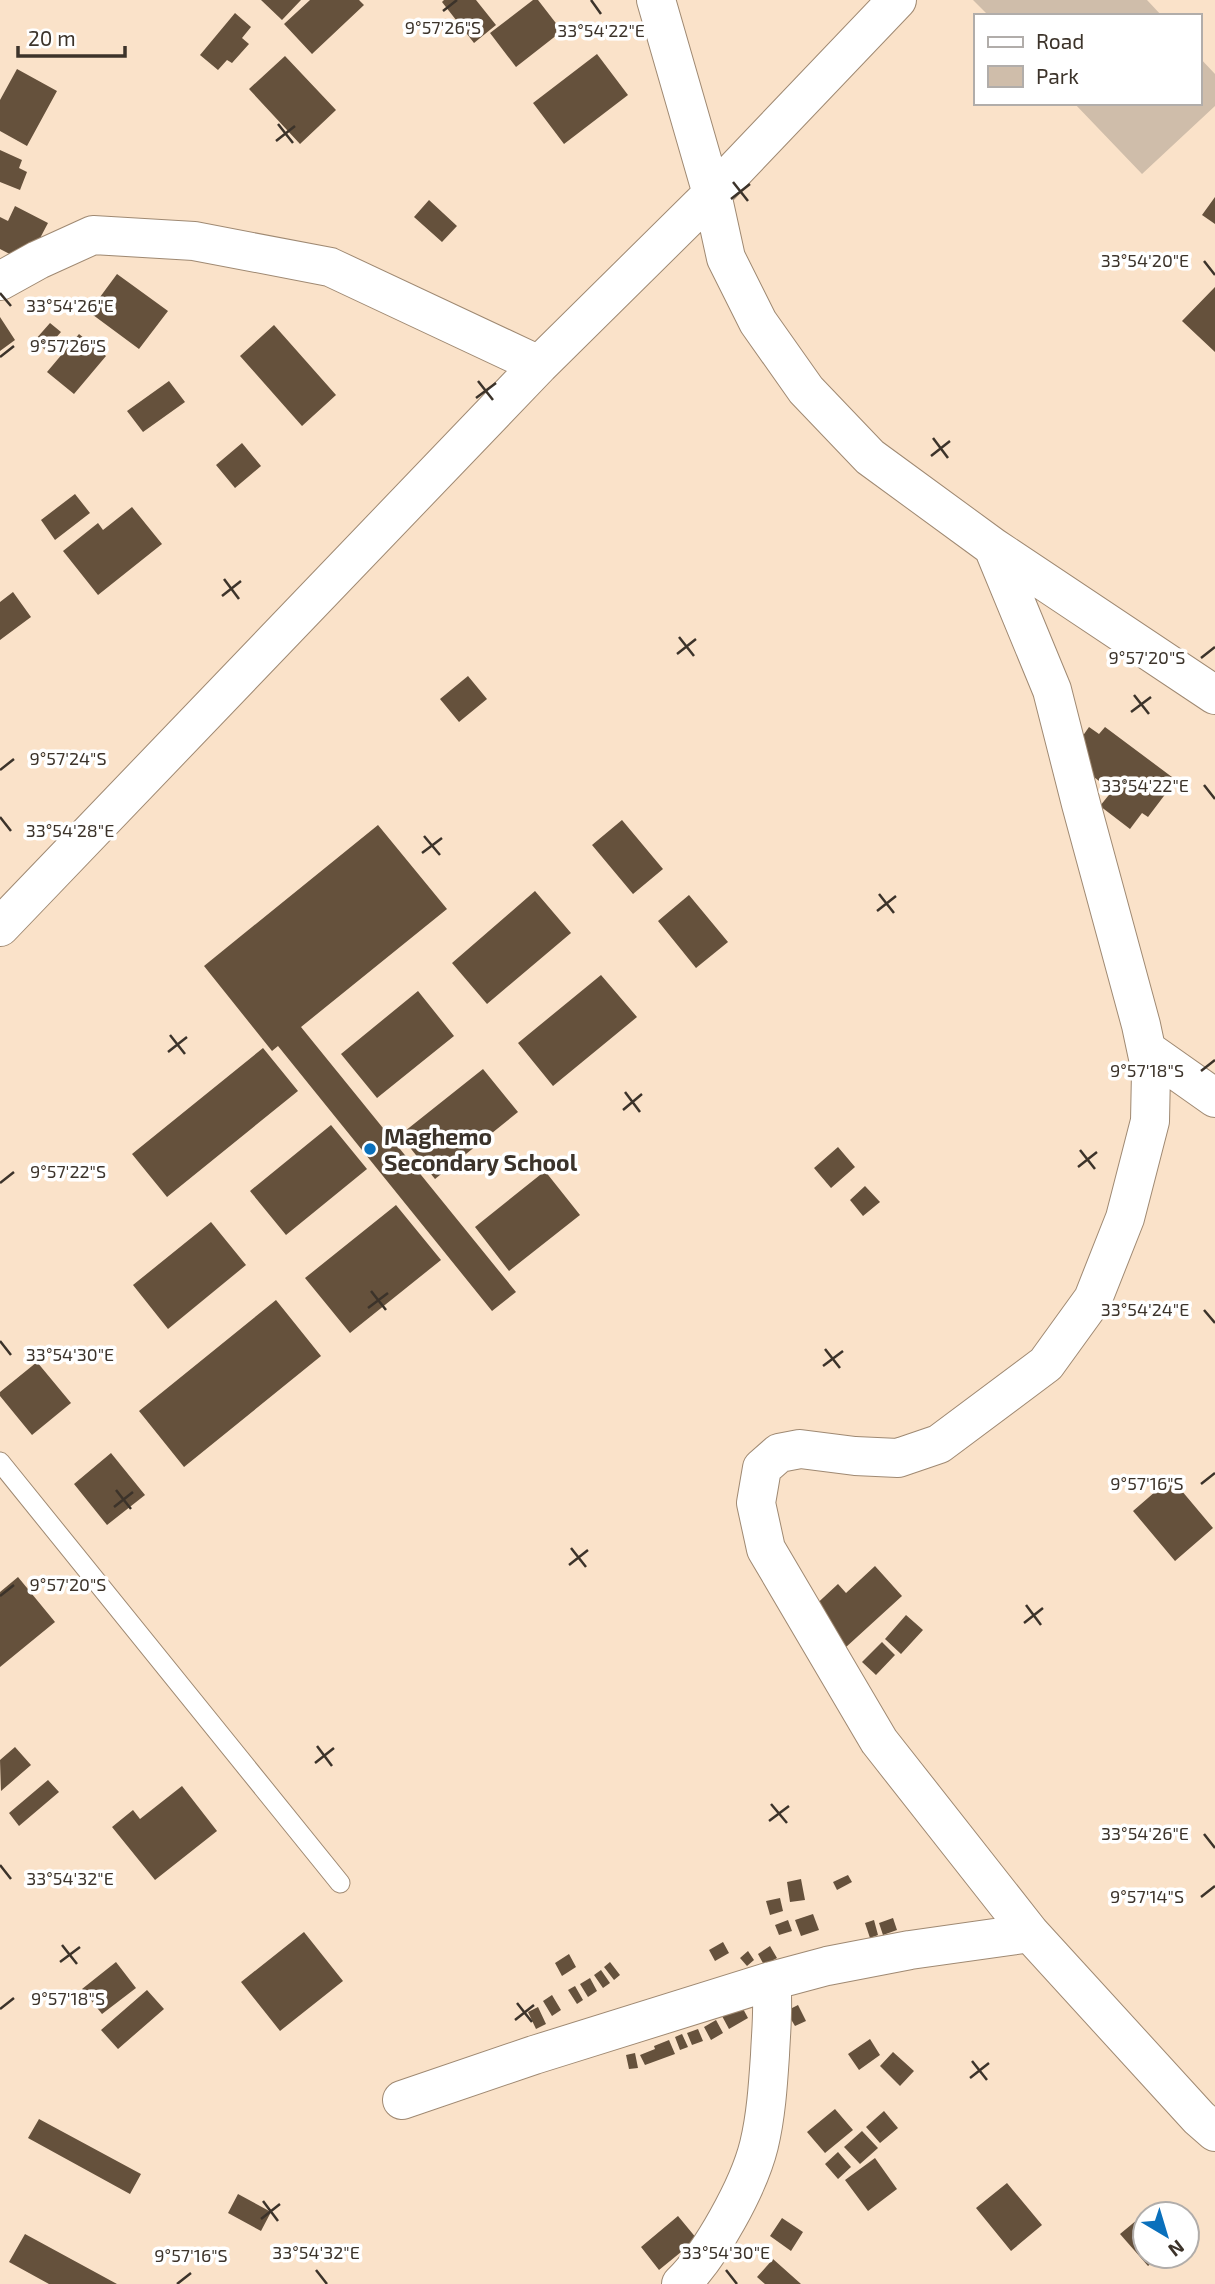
<svg xmlns="http://www.w3.org/2000/svg" width="1215" height="2284" font-family="'Exo 2',sans-serif">
	<style>
		.green { fill: #cfbdaa }
		.building { fill: #65513c }
		.lines { fill: none; stroke-linecap: round; stroke-linejoin: round }
		.service-casing { stroke: #9f8972; stroke-width: 21 }
		.minor-casing { stroke: #9f8972; stroke-width: 40 }
		.service { stroke: #fff; stroke-width: 19 }
		.minor { stroke: #fff; stroke-width: 38 }
		.ticks { fill: none; stroke: #3c332a; stroke-width: 2.5 }
		.poi-dot { fill: #0a70bc; stroke: #fff; stroke-width: 2.5 }
		.labels { text-anchor: middle; dominant-baseline: central; stroke-width: 7; stroke-linejoin: round; paint-order: stroke }
		.poi-label { font-size: 23px; font-weight: bold; fill: #3c332a; stroke: #fff; text-anchor: start }
		.ticks-label { font-size: 18px; text-anchor: middle; fill: #3c332a; stroke: #fff; stroke-width: 7; stroke-linejoin: round; paint-order: stroke }
	</style>
	<rect width="100%" height="100%" fill="#fae2c9"/>
	<path class="green" d="M973 0H1147L1162 16H989Z
		M1199 57 1215 74V106L1142 174 1074 103H1199Z"/>
	<path class="building" d="M261 0H301L282 20Z
		M310 0H359L364 5 312 54 284 24Z
		M444 0H476L496 25 474 43 442 2Z
		M533 0H538L562 31 516 67 490 33Z
		M235 13 251 27 242 38 249 44 232 63 227 60 218 70 200 55Z
		M597 54 628 95 564 144 533 103Z
		M285 56 336 110 300 144 249 89Z
		M17 69 57 91 27 146 0 131V100Z
		M0 150 22 160 19 168 27 172 20 190 0 182Z
		M1215 197V224L1202 215Z
		M429 200 457 226 442 242 414 217Z
		M15 206 48 223 27 263 0 249V217L8 221Z
		M117 274 168 311 139 349 89 312Z
		M1215 287V352L1182 321Z
		M0 317 15 340 0 351Z
		M50 323 61 332 45 350 35 340Z
		M274 325 336 395 302 426 240 356Z
		M79 334 106 356 74 394 47 372Z
		M169 381 185 402 143 432 127 411Z
		M242 443 261 466 235 488 216 465Z
		M75 494 90 513 55 540 41 520Z
		M132 507 162 544 98 595 63 551 98 523 103 530Z
		M13 592 31 617 0 640V602Z
		M468 676 487 699 459 722 440 699Z
		M1089 727 1099 734 1105 727 1176 780 1148 817 1142 813 1130 829 1100 806 1112 791 1077 764 1075 747Z
		M622 820 663 869 633 894 592 845Z
		M378 825 447 909 301 1027 516 1292 492 1311 278 1046 272 1051 204 966Z
		M535 891 571 933 487 1004 452 963Z
		M689 895 728 942 696 968 658 921Z
		M601 975 637 1017 553 1086 518 1043Z
		M418 991 454 1036 377 1098 341 1054Z
		M263 1048 298 1091 167 1197 132 1154Z
		M483 1069 518 1112 435 1179 400 1135Z
		M331 1125 367 1169 286 1235 250 1191Z
		M838 1147 855 1167 831 1188 814 1168Z
		M545 1171 580 1215 509 1271 475 1227Z
		M865 1186 880 1202 863 1216 850 1200Z
		M396 1205 441 1260 350 1333 305 1278Z
		M211 1222 246 1265 168 1329 133 1285Z
		M276 1300 321 1356 184 1467 139 1411Z
		M37 1362 71 1403 32 1435 0 1396V1392Z
		M111 1453 145 1495 107 1525 74 1484Z
		M1171 1478 1213 1528 1175 1561 1133 1511Z
		M875 1566 902 1596 845 1648 810 1610 838 1584 846 1593Z
		M18 1577 55 1622 0 1667V1592Z
		M906 1615 923 1630 901 1654 885 1639Z
		M882 1642 895 1655 876 1675 862 1662Z
		M15 1747 31 1765 1 1791 0 1760Z
		M48 1780 59 1792 19 1826 9 1813Z
		M182 1786 217 1831 155 1880 112 1827 133 1810 140 1819Z
		M848 1875 852 1882 837 1890 833 1882Z
		M801 1879 805 1900 790 1902 787 1882Z
		M780 1898 783 1911 770 1915 766 1901Z
		M813 1914 819 1930 801 1936 795 1920Z
		M893 1918 897 1930 883 1935 879 1923Z
		M788 1920 792 1931 779 1935 775 1925Z
		M874 1920 878 1935 870 1938 865 1923Z
		M304 1932 343 1981 280 2031 241 1982Z
		M723 1942 729 1953 715 1961 709 1950Z
		M770 1946 777 1958 764 1965 758 1954Z
		M748 1951 754 1960 747 1966 740 1958Z
		M569 1954 576 1967 562 1976 555 1963Z
		M116 1962 136 1988 102 2014 82 1989Z
		M610 1962 620 1975 614 1980 604 1967Z
		M601 1970 610 1983 603 1988 594 1975Z
		M590 1978 597 1991 588 1997 580 1984Z
		M575 1986 583 2000 577 2004 568 1990Z
		M147 1990 164 2009 118 2049 101 2030Z
		M552 1995 561 2010 552 2016 543 2001Z
		M741 2005 748 2018 729 2029 722 2016Z
		M798 2005 806 2021 795 2026 786 2011Z
		M538 2007 546 2024 536 2029 528 2012Z
		M716 2020 723 2033 711 2040 704 2027Z
		M698 2029 703 2041 692 2045 687 2033Z
		M682 2034 688 2047 680 2050 675 2037Z
		M870 2039 880 2055 859 2070 848 2054Z
		M669 2040 675 2054 645 2065 640 2055 655 2049 654 2046Z
		M893 2052 914 2071 900 2086 880 2066Z
		M635 2053 638 2068 629 2069 626 2055Z
		M835 2109 853 2130 825 2153 807 2132Z
		M884 2111 898 2128 880 2143 866 2127Z
		M39 2119 141 2174 130 2194 28 2138Z
		M862 2131 878 2148 860 2164 844 2147Z
		M838 2152 851 2167 838 2179 825 2164Z
		M875 2158 897 2189 868 2211 845 2180Z
		M1007 2183 1042 2225 1011 2251 976 2208Z
		M238 2194 271 2212 261 2231 228 2213Z
		M1149 2210 1152 2214H1145V2256H1160L1148 2266 1120 2234Z
		M678 2216 697 2239 659 2270 641 2247Z
		M782 2218 803 2232 791 2251 770 2236Z
		M25 2234 117 2284H49L9 2262Z
		M773 2259 801 2284H765L757 2277Z"/>
	<g class="lines">
		<g class="service-casing">
			<path id="service" d="M0 1462 340 1883"/>
		</g>
		<g class="minor-casing">
			<path id="minor" d="M656 0 712 194 726 258 758 322 806 390 870 457 993 547 1215 695
				M0 281 38 260 93 235 194 241 330 267 539 365
				M993 547 1052 690 1081 804 1141 1025 1151 1072 1150 1121 1125 1218 1093 1299 1046 1364 939 1444 898 1458 855 1456 800 1449 779 1453 762 1468 756 1503 766 1549 879 1741 1030 1933 1199 2118 1215 2132
				M0 927 539 365 712 194 897 0
				M1147 1050 1215 1098
				M402 2100 534 2055 771 1981 827 1966 910 1950 1030 1933
				M681 2284C711 2255 749 2186 759 2145 766 2116 768 2085 770 2055 771 2030 774 2006 771 1981"/>
		</g>
		<use href="#service" class="service"/>
		<use href="#minor" class="minor"/>
	</g>
	<path class="ticks" d="M591 0 601 14M443 11 457 0M278 124 293 143M276 141 295 126M733 182 748 201M731 199 750 184M1204 261 1215 275M0 293 11 306M0 357 14 346M478 381 493 400M476 398 496 383M933 438 948 458M931 456 950 441M224 579 239 599M222 596 241 581M679 637 694 656M677 654 696 639M1201 658 1215 647M1134 695 1149 714M1131 712 1151 697M0 770 14 759M1204 785 1215 799M0 817 11 831M424 836 440 855M422 853 442 838M879 894 894 913M877 911 896 896M170 1035 185 1054M168 1052 187 1037M1201 1071 1215 1060M625 1092 640 1112M623 1110 642 1094M1080 1150 1095 1169M1078 1167 1097 1152M0 1183 14 1172M371 1291 386 1310M368 1308 388 1293M1204 1310 1215 1323M0 1341 11 1355M825 1349 840 1368M823 1366 843 1351M1201 1484 1215 1473M116 1490 131 1509M114 1507 133 1492M571 1548 586 1567M569 1565 588 1550M0 1596 14 1585M1026 1605 1041 1625M1024 1623 1043 1608M317 1746 332 1766M315 1763 334 1748M771 1804 787 1823M769 1821 789 1806M1204 1834 1215 1848M0 1865 11 1879M1201 1897 1215 1886M62 1945 77 1964M60 1962 80 1947M517 2003 532 2022M0 2009 14 1998M515 2020 534 2005M972 2061 987 2080M970 2078 989 2063M263 2201 278 2221M261 2219 280 2204M316 2270 327 2284M726 2270 737 2284M177 2284 191 2273"/>
	<circle class="poi-dot" cx="370" cy="1149" r="7"/>
	<g class="labels">
		<g class="poi-label">
			<text x="384" y="1136">Maghemo<tspan x="384" dy="26">Secondary School</tspan></text>
		</g>
	</g>
	<g class="ticks-label">
		<text x="443" y="34">9°57'26"S</text>
		<text x="601" y="37">33°54'22"E</text>
		<text x="1145" y="267">33°54'20"E</text>
		<text x="70" y="312">33°54'26"E</text>
		<text x="68" y="352">9°57'26"S</text>
		<text x="1147" y="664">9°57'20"S</text>
		<text x="68" y="765">9°57'24"S</text>
		<text x="1145" y="792">33°54'22"E</text>
		<text x="70" y="837">33°54'28"E</text>
		<text x="1147" y="1077">9°57'18"S</text>
		<text x="68" y="1178">9°57'22"S</text>
		<text x="1145" y="1316">33°54'24"E</text>
		<text x="70" y="1361">33°54'30"E</text>
		<text x="1147" y="1490">9°57'16"S</text>
		<text x="68" y="1591">9°57'20"S</text>
		<text x="1145" y="1840">33°54'26"E</text>
		<text x="70" y="1885">33°54'32"E</text>
		<text x="1147" y="1903">9°57'14"S</text>
		<text x="68" y="2005">9°57'18"S</text>
		<text x="316" y="2259">33°54'32"E</text>
		<text x="726" y="2259">33°54'30"E</text>
		<text x="191" y="2262">9°57'16"S</text>
	</g>
	<rect x="974" y="14" width="228" height="91" fill="#ffffff" stroke="#b1adaa" stroke-width="2"/>
	<rect x="988" y="37" width="35" height="10" fill="#ffffff" stroke="#b1adaa" stroke-width="2"/>
	<text x="1036" y="49" font-size="21" fill="#3c332a">Road</text>
	<rect x="988" y="66" width="35" height="21" fill="#cfbdaa" stroke="#b1adaa" stroke-width="2"/>
	<text x="1036" y="84" font-size="21" fill="#3c332a">Park</text>
	<g transform="translate(1166 2235) rotate(142)"><circle r="33" fill="#ffffff" stroke="#b1adaa" stroke-width="2"/>
	<path d="M0-5L12 26L0 18L-12 26Z" fill="#0a70bc"/>
	<text y="-10" font-size="19" font-weight="bold" text-anchor="middle" fill="#3c332a">N</text>
	</g>
	<path d="M18 46v10h107v-10" fill="none" stroke="#3c332a" stroke-width="3.5"/>
	<text x="28" y="46" font-size="21" fill="#3c332a" stroke="#ffffff" stroke-width="5" paint-order="stroke">20 m</text>
</svg>
